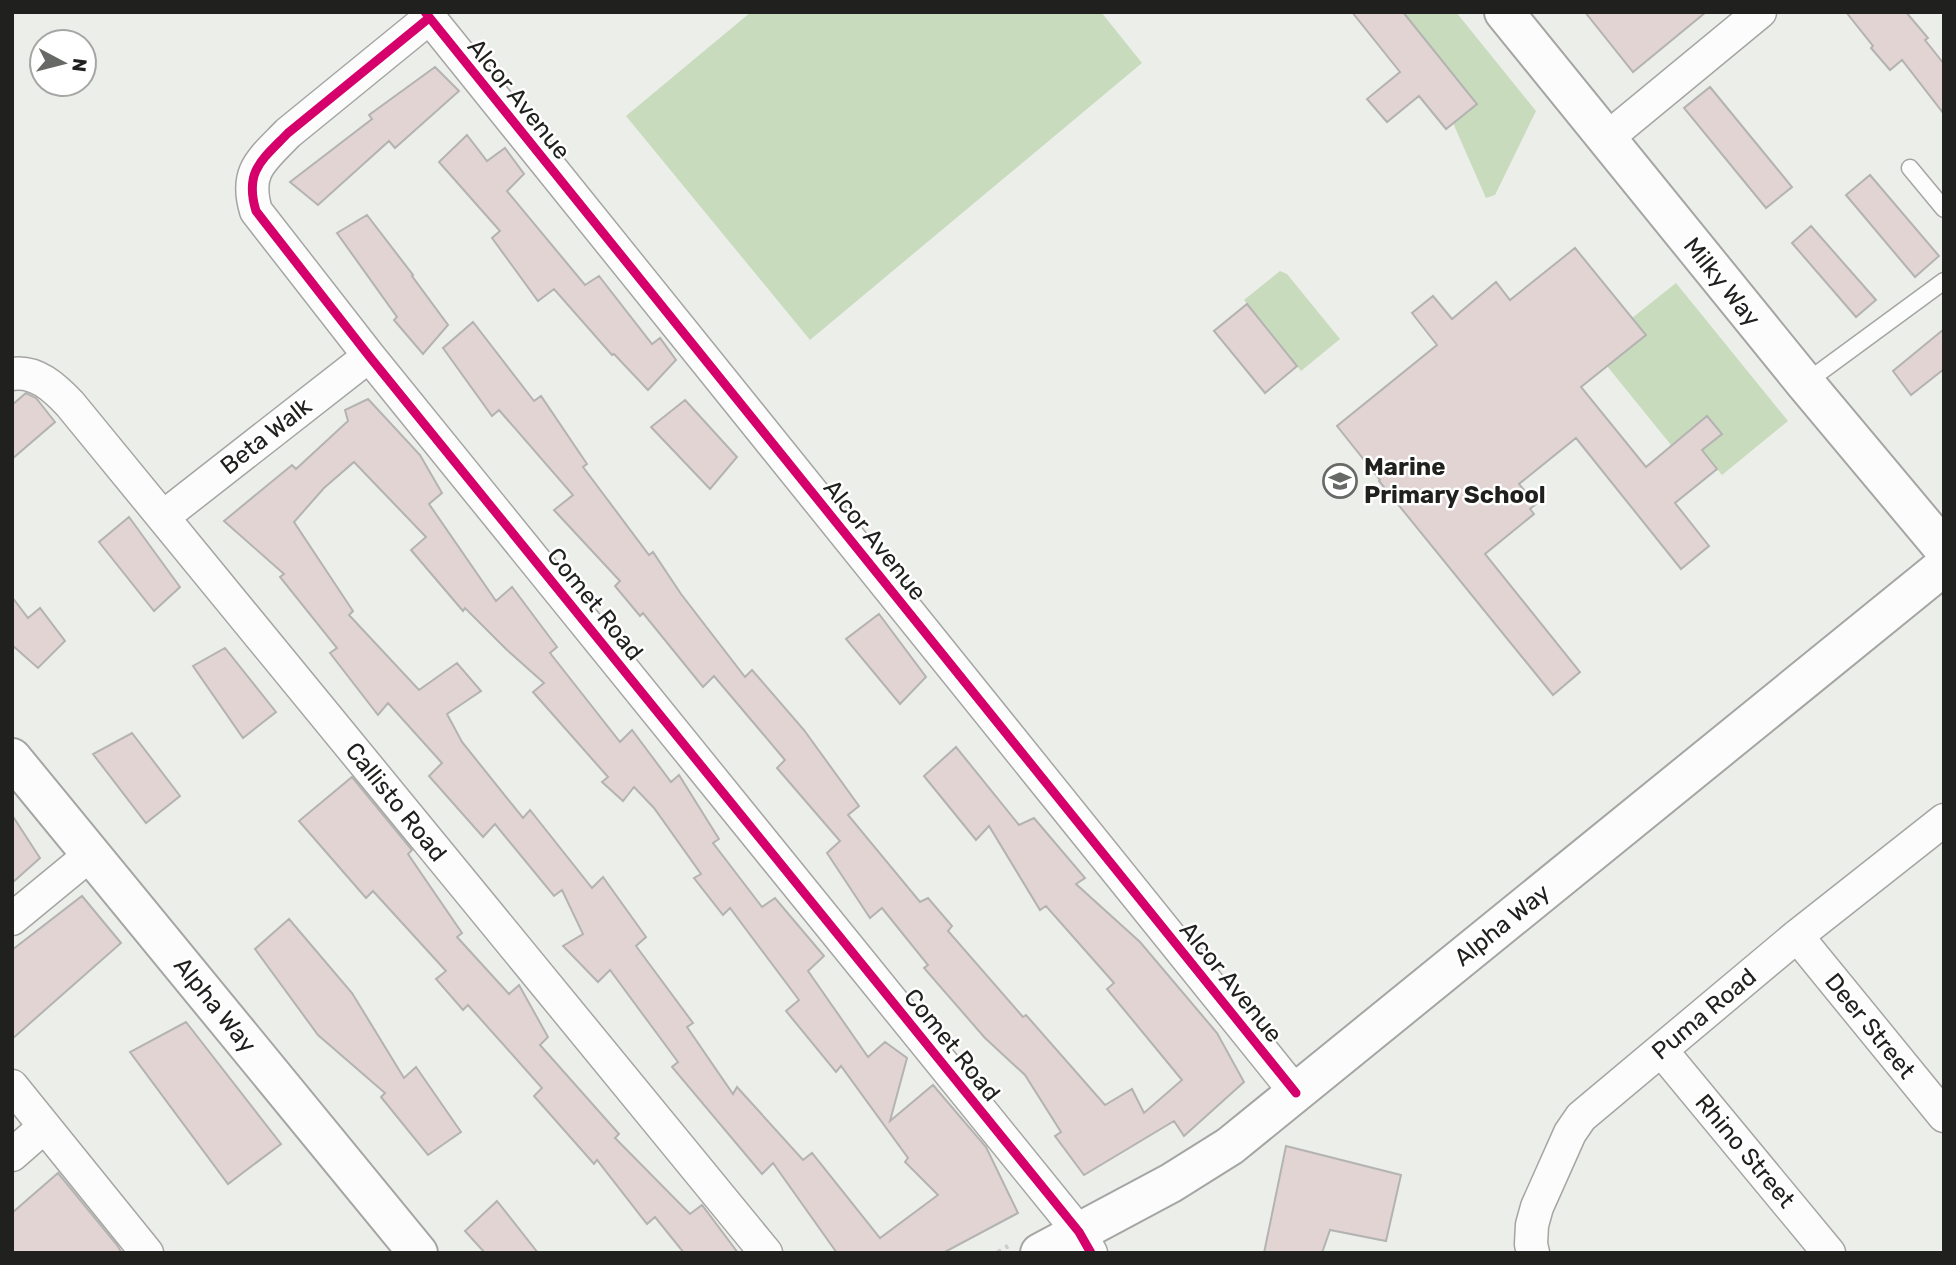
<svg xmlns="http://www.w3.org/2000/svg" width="1956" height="1265" font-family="Rubik,sans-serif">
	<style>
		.green { fill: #c8dbbd }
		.building { fill: #e2d4d3; stroke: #b3b3b1; stroke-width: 2; fill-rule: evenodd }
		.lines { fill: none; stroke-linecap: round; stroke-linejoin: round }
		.service-casing { stroke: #a5a6a4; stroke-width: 19 }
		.minor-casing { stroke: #a5a6a4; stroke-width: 35 }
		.tertiary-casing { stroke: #a5a6a4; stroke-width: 42 }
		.path { stroke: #ccc; stroke-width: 4.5; stroke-dasharray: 5 5; stroke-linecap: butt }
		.service { stroke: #fcfcfc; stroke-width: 16 }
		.minor { stroke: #fcfcfc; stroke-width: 32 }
		.tertiary { stroke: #fcfcfc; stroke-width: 38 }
		.cycleway-casing { stroke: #fff; stroke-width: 13 }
		.cycleway { stroke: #d6006c; stroke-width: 9 }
		.labels { text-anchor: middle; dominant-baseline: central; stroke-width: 5; stroke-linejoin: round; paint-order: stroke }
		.street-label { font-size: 24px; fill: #20211f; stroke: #fff }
		.poi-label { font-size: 24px; font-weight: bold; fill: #20211f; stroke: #fff; text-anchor: start }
	</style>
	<rect width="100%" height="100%" fill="#eceeea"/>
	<path class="green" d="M751 12H1101L1142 63 810 340 626 116Z
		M1403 12H1456L1536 111 1495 195 1486 198 1453 123 1477 103Z
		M1280 271 1287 274 1340 339 1301 371 1244 300Z
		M1676 283 1788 421 1722 475 1702 450 1722 434 1707 416 1671 445 1607 366 1646 335 1632 318Z"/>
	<path class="building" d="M1352 12H1403L1477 104 1446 129 1419 96 1387 122 1367 99 1400 72Z
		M1585 12H1706L1633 72Z
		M1846 12H1906L1928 38 1925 40 1944 64V114L1902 60 1890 70 1871 48 1873 46Z
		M435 67 459 91 395 148 389 141 318 205 290 182 372 119 369 115Z
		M1710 87 1792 187 1766 208 1684 108Z
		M467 135 487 161 505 148 524 174 507 191 585 285 599 276 652 344 660 338 676 360 648 390 614 354 612 355 554 289 538 301 492 238 500 231 439 162Z
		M1870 175 1939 256 1915 277 1846 195Z
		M367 215 413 275 412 276 448 325 423 354 394 320 397 317 337 233Z
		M1811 226 1876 300 1856 317 1792 243Z
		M1575 248 1646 335 1581 387 1646 467 1707 416 1722 434 1702 450 1717 469 1675 503 1709 546 1681 569 1576 438 1519 484 1536 504 1530 509 1534 514 1485 554 1580 672 1553 695 1379 481 1380 480 1337 426 1437 345 1412 313 1433 296 1452 319 1496 282 1510 300Z
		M1247 304 1297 366 1265 393 1214 331Z
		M473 322 534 401 541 396 587 464 583 467 649 555 653 552 681 594 745 677 752 670 804 730 859 806 848 815 920 902 928 898 952 926 948 931 1023 1017 1026 1015 1105 1105 1132 1089 1144 1113 1182 1080 1107 989 1114 983 1046 906 1040 910 989 826 976 840 924 776 956 747 1019 825 1034 818 1085 878 1076 884 1140 942 1217 1033 1244 1082 1184 1136 1174 1121 1084 1175 1055 1136 1061 1132 1025 1075 985 1038 924 968 928 965 882 908 870 918 827 853 840 841 777 768 785 760 714 676 703 687 643 613 640 616 615 586 620 581 554 510 573 495 499 410 492 416 443 348Z
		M1944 329V369L1911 395 1893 371Z
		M26 393 36 398 55 422 12 459V405Z
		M368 399 420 455 442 493 429 504 496 601 512 587 557 647 550 653 620 742 632 730 671 782 679 775 719 839 713 843 762 907 775 898 824 956 808 971 868 1057 885 1042 907 1058 890 1121 933 1085 986 1147 1018 1213 943 1253H837L773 1163 762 1174 672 1067 678 1062 610 970 598 982 563 946 583 934 562 890 554 896 495 824 483 837 429 776 442 763 388 703 378 715 330 653 337 648 280 577 284 574 224 521 292 465 296 469 348 421 345 410ZM354 462 426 537 411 550 463 611 465 608 506 649 544 683 533 692 608 777 602 782 623 801 634 787 654 808 701 874 694 878 723 915 730 908 799 1000 786 1011 836 1072 841 1066 908 1158 905 1162 938 1195 880 1238 812 1153 803 1160 737 1087 733 1094 687 1027 693 1023 636 946 646 937 603 877 592 888 530 810 523 818 462 742 447 714 481 691 457 663 419 690 349 615 353 611 294 522 324 488Z
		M685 400 737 457 710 489 651 427Z
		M129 517 180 587 154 611 99 542Z
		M12 597 28 618 40 608 65 641 38 668 12 645Z
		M879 614 926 677 900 704 846 639Z
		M225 648 276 712 243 738 193 666Z
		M132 733 180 796 146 823 93 754Z
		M352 777 412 850 408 854 462 933 457 937 509 994 519 985 548 1037 540 1045 619 1134 615 1138 690 1214 702 1205 738 1253H684L655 1217 647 1224 597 1160 594 1164 534 1096 542 1088 468 1005 463 1010 436 979 446 971 373 891 366 898 299 821Z
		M12 815 40 858 12 883Z
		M82 896 121 943 12 1039V950Z
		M289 919 352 993 404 1078 416 1067 461 1132 428 1155 381 1097 385 1093 318 1035 255 949Z
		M186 1022 281 1144 228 1184 130 1052Z
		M1286 1146 1401 1175 1386 1241 1330 1230 1322 1253H1264Z
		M58 1173 117 1245 122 1253H12V1213Z
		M497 1201 538 1253H485L465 1231Z"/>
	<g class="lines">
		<g class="service-casing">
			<path id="service" d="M1910 168 1944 209
				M1805 383 1944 281"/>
		</g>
		<g class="minor-casing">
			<path id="minor" d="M425 12 1296 1093
				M429 18 288 133C262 160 244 171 256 211L369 356 1079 1232 1091 1253
				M1606 139 1760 12
				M12 374C36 370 55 388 70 404L766 1253
				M163 517 369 356
				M12 919 91 854
				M1797 936 1944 1116
				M1661 1050 1829 1253
				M12 1086 147 1253
				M12 1155 44 1127
				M1533 1253 1531 1244 1532 1225 1537 1207 1570 1133 1581 1117 1797 936 1944 820"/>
		</g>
		<g class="tertiary-casing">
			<path id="tertiary" d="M1504 12 1805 383 1944 549
				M12 758 418 1253
				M1040 1253 1171 1183 1230 1146 1944 566"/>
		</g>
		<path class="path" d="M997 1253 1008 1246"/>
		<use href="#service" class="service"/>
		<use href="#minor" class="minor"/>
		<use href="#tertiary" class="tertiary"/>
		<g class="cycleway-casing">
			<path id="cycleway" d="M425 12 1296 1093
				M429 18 288 133C262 160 244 171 256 211L369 356 1079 1232 1091 1253"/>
		</g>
		<use href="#cycleway" class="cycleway"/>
	</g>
	<defs>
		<g id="school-ring" transform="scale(1.75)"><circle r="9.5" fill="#fff" stroke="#676966" stroke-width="1.5"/><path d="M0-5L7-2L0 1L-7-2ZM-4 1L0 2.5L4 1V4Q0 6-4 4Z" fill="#676966"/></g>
	</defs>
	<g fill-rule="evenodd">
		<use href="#school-ring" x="1340" y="481"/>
	</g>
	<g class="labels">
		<g class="street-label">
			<text transform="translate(519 99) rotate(51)">Alcor Avenue</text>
			<text transform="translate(1722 282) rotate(51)">Milky Way</text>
			<text transform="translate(266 436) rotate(-38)">Beta Walk</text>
			<text transform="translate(875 540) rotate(51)">Alcor Avenue</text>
			<text transform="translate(595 604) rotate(51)">Comet Road</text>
			<text transform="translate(396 802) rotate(51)">Callisto Road</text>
			<text transform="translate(1502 925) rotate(-39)">Alpha Way</text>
			<text transform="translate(1231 982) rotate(51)">Alcor Avenue</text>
			<text transform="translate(215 1005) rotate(51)">Alpha Way</text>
			<text transform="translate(1704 1014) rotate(-40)">Puma Road</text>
			<text transform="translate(1870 1026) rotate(51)">Deer Street</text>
			<text transform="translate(952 1045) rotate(51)">Comet Road</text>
			<text transform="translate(1745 1151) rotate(50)">Rhino Street</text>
		</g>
		<g class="poi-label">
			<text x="1364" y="467">Marine<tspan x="1364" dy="28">Primary School</tspan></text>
		</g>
	</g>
	<rect width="1956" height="1265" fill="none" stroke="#20211f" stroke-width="28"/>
	<g transform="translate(63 63) rotate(97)"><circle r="33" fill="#ffffff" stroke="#a6a6a5" stroke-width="2"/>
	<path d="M0-5L12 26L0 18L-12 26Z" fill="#676966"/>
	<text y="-10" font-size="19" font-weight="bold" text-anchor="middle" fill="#20211f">N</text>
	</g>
</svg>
